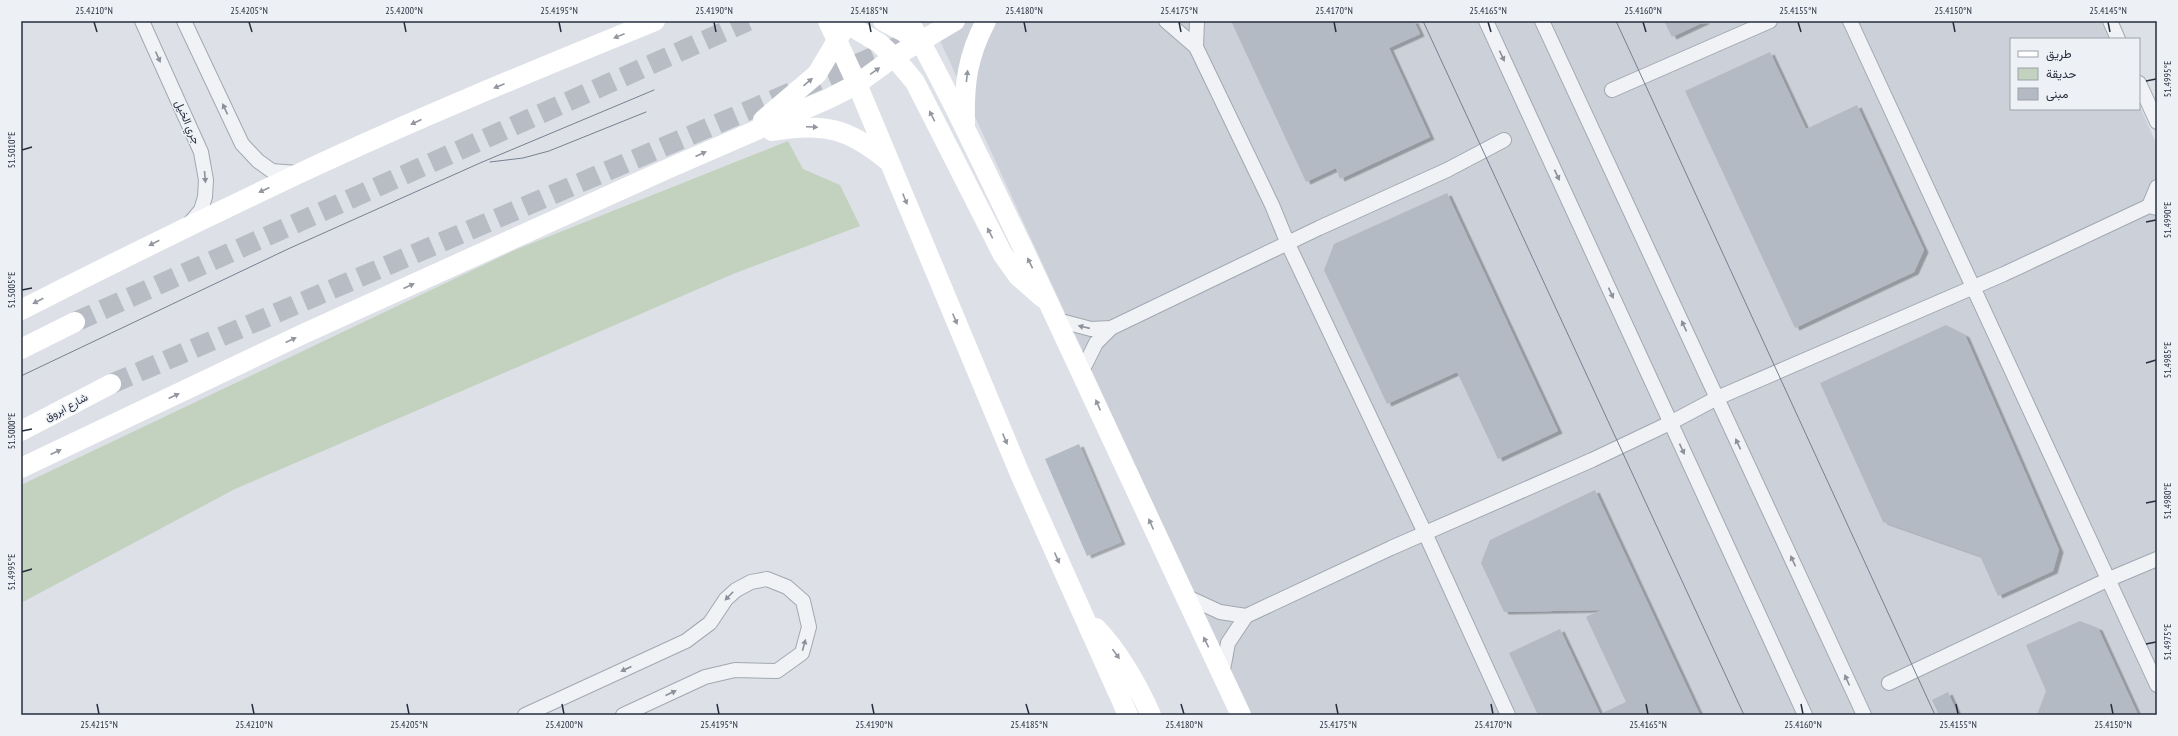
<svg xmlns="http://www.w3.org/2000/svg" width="2178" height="736" font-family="'PT Sans Narrow',Vazirmatn,sans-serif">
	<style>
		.built { fill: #cbd0d9 }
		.green { fill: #c2d2be }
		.building { fill: #b4bac4; filter: url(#shadow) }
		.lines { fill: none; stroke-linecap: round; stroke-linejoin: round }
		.secondary-tunnel { stroke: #b8bdc5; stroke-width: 20; stroke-dasharray: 20 10; stroke-linecap: butt }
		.street-casing { stroke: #a2a8b1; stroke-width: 16 }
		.street { stroke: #f0f2f6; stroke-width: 14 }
		.secondary { stroke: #fff; stroke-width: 20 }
		.tram { stroke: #777f91; stroke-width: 1 }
		.oneway { fill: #92969e }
		.oneway2 { fill: #8b909a }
		.ticks { fill: none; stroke: #262e3e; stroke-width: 1.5 }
		.labels { text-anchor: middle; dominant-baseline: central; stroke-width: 3; stroke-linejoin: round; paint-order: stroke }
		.street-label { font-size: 11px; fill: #262e3e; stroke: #edf0f5 }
		.neatline { fill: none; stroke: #262e3e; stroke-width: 1.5 }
		.ticks-label { font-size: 10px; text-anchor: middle; fill: #262e3e }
	</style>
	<defs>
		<filter id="shadow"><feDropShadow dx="4.5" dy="2.5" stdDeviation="0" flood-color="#0004"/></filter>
	</defs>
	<rect width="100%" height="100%" fill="#dde1e7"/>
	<path class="built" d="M931 21H2101L2109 39H2011V109H2139V105L2157 145V715H1250Z"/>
	<path class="green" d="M788 141 803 169 840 185 860 226 733 274 235 489 21 603V485L515 250Z"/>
	<path class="building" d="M1231 21H1414L1420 34 1389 48 1430 137 1340 179 1336 168 1306 182Z
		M1664 21H1706L1672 37Z
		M1770 52 1806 129 1857 105 1924 250 1914 272 1795 328 1685 91Z
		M1447 193 1558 431 1498 459 1457 372 1387 404 1324 270 1334 244Z
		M1946 325 1965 335 2059 550 2053 571 1998 596 1980 556 1883 522 1820 383Z
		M1079 444 1121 542 1087 556 1045 459Z
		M1595 490 1700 715H1538L1509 653 1560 629 1600 714 1626 702 1586 617 1601 610 1504 612 1481 563 1490 540Z
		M2080 621 2098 628 2138 715H2037L2046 691 2026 645Z
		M1948 692 1958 715H1939L1932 700Z"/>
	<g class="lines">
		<path class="secondary-tunnel" d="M75 322 748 21
			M111 384 901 45"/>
		<g class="street-casing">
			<path id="street" d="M142 21 201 152 206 180 205 197 201 210 190 223
				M184 21 242 144 258 161 272 171 297 173
				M1166 21 1196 47 1197 21
				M1486 21 1805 715
				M1542 21 1864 715
				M1850 21 2157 685
				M2110 21 2118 39
				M1196 47 1272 205 1288 244 1425 533 1508 715
				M2139 83 2157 122
				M1612 90 1770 21
				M2149 206 2157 187
				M1057 320 1091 329 1111 328
				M1082 371 1096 343 1111 328 1319 228 1447 170 1504 140
				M1183 595 1220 612 1246 616
				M1222 675 1228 643 1246 616 1391 548 1592 460 1670 423 1717 398 2004 274 2149 206 2157 208
				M1889 683 2107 580 2157 559
				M525 715 686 641 710 623 726 599 736 590 751 582 767 579 787 587 803 601 809 627 802 653 777 671 735 670 705 677 623 715"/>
		</g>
		<use href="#street" class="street"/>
		<path class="secondary" d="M828 21 857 84 1020 474 1128 715
			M842 21 879 43 894 57 915 82 1003 255 1018 276 1043 298
			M883 21 921 41
			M909 21C950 94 985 170 1022 246 1096 401 1167 559 1241 715
			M763 120 817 74 842 32
			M965 124C964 84 967 57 986 21
			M772 131C822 122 849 128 888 161
			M21 310C113 263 205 218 298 174 415 119 535 70 655 21
			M21 349 75 322
			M21 431 111 384
			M21 468 303 334 665 170 830 98 857 84 894 57 955 21
			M1096 628C1120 653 1137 684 1151 715"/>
		<path class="tram" d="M1423 21 1744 715
			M1616 21 1935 715
			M490 162 523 158 549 151 646 112
			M21 376 288 249 480 163 654 90"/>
	</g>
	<defs><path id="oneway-solid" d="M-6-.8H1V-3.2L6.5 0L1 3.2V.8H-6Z"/></defs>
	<g class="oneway">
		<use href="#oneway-solid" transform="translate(619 36) rotate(158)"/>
		<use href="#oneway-solid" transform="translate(875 71) rotate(-35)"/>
		<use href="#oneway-solid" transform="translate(967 76) rotate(-84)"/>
		<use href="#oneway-solid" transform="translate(808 82) rotate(-40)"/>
		<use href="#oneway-solid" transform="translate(499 86) rotate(157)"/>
		<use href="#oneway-solid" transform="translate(932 116) rotate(-117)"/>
		<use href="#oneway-solid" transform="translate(416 122) rotate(156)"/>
		<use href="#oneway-solid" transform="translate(812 127) rotate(3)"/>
		<use href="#oneway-solid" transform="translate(701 154) rotate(-24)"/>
		<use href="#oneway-solid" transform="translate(264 190) rotate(155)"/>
		<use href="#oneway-solid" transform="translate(905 199) rotate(68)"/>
		<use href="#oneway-solid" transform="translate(990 233) rotate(-117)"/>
		<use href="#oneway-solid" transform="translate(154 243) rotate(153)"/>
		<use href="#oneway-solid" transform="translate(1030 263) rotate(-116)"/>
		<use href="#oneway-solid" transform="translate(409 286) rotate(-24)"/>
		<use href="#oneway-solid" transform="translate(38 301) rotate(153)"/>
		<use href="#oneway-solid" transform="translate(955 319) rotate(67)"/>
		<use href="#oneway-solid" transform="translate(291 340) rotate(-25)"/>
		<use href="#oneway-solid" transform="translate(174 396) rotate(-25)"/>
		<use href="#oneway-solid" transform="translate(1098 405) rotate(-114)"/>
		<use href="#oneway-solid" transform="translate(1005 439) rotate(67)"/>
		<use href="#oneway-solid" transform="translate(56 452) rotate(-25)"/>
		<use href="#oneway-solid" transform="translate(1151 524) rotate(-114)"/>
		<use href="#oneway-solid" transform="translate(1057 558) rotate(66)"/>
		<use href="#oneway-solid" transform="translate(1206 642) rotate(-116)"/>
		<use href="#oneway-solid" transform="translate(1116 654) rotate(54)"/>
	</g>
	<g class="oneway2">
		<use href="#oneway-solid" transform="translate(1502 56) rotate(65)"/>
		<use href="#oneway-solid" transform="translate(158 57) rotate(66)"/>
		<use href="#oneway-solid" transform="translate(225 109) rotate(-115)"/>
		<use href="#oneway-solid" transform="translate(1557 175) rotate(65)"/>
		<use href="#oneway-solid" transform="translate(205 177) rotate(85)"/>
		<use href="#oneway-solid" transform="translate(1611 293) rotate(65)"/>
		<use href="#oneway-solid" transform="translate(1684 326) rotate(-115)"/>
		<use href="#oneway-solid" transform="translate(1084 327) rotate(-167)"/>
		<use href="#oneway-solid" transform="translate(1738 444) rotate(-115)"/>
		<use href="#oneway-solid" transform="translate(1682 449) rotate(65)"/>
		<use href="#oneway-solid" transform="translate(1793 561) rotate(-115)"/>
		<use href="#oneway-solid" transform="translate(729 596) rotate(134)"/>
		<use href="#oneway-solid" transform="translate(804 645) rotate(-75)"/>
		<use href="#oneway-solid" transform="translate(626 669) rotate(155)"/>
		<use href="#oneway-solid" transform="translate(1847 680) rotate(-114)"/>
		<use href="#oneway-solid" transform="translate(671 693) rotate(-25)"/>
	</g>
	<path class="ticks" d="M94 22 97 32M249 22 252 32M404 22 406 32M559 22 561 32M714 22 716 32M869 22 871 32M1024 22 1026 32M1179 22 1181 32M1334 22 1336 32M1488 22 1491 32M1643 22 1646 32M1798 22 1801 32M1953 22 1955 32M2108 22 2110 32M2146 81 2156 79M22 150 32 147M2146 222 2156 220M22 290 32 288M2146 363 2156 360M22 431 32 429M2146 503 2156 501M22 572 32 569M2146 644 2156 642M97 704 99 714M252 704 254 714M407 704 409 714M562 704 564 714M717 704 719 714M872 704 874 714M1026 704 1029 714M1181 704 1184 714M1336 704 1338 714M1491 704 1493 714M1646 704 1648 714M1801 704 1803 714M1956 704 1958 714M2111 704 2113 714"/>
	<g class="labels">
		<g class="street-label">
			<text transform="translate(188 122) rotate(66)">جري الخيل</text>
			<text transform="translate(66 407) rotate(-28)">شارع ابروق</text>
		</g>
	</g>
	<rect width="2178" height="736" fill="none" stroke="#edf0f5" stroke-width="44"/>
	<rect x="2010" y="38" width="130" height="72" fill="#edf0f5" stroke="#9da2ac"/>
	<rect x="2018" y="51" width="20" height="6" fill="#ffffff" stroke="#9da2ac"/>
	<text x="2046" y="58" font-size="12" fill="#262e3e">طريق</text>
	<rect x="2018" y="68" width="20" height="12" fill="#c2d2be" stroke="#9da2ac"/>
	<text x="2046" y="78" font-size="12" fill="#262e3e">حديقة</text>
	<rect x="2018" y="88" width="20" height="12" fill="#b4bac4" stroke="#9da2ac"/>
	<text x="2046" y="98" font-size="12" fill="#262e3e">مبنى</text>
	<rect x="22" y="22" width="2134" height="692" class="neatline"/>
	<g class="ticks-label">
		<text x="94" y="14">25.4210°N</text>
		<text x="249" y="14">25.4205°N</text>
		<text x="404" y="14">25.4200°N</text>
		<text x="559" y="14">25.4195°N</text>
		<text x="714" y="14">25.4190°N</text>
		<text x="869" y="14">25.4185°N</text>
		<text x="1024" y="14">25.4180°N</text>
		<text x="1179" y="14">25.4175°N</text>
		<text x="1334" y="14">25.4170°N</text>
		<text x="1488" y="14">25.4165°N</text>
		<text x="1643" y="14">25.4160°N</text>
		<text x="1798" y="14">25.4155°N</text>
		<text x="1953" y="14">25.4150°N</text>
		<text x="2108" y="14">25.4145°N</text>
		<text transform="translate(2167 79) rotate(-90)" y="4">51.4995°E</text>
		<text transform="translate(11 150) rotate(-90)" y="4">51.5010°E</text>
		<text transform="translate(2167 220) rotate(-90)" y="4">51.4990°E</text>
		<text transform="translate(11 290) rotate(-90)" y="4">51.5005°E</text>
		<text transform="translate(2167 360) rotate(-90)" y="4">51.4985°E</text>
		<text transform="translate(11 431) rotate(-90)" y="4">51.5000°E</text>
		<text transform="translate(2167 501) rotate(-90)" y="4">51.4980°E</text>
		<text transform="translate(11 572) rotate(-90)" y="4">51.4995°E</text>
		<text transform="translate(2167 642) rotate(-90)" y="4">51.4975°E</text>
		<text x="99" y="728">25.4215°N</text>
		<text x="254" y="728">25.4210°N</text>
		<text x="409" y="728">25.4205°N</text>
		<text x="564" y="728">25.4200°N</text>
		<text x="719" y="728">25.4195°N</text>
		<text x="874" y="728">25.4190°N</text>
		<text x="1029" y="728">25.4185°N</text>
		<text x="1184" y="728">25.4180°N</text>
		<text x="1338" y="728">25.4175°N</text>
		<text x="1493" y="728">25.4170°N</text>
		<text x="1648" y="728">25.4165°N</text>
		<text x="1803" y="728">25.4160°N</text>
		<text x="1958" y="728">25.4155°N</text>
		<text x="2113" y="728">25.4150°N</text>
	</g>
</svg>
